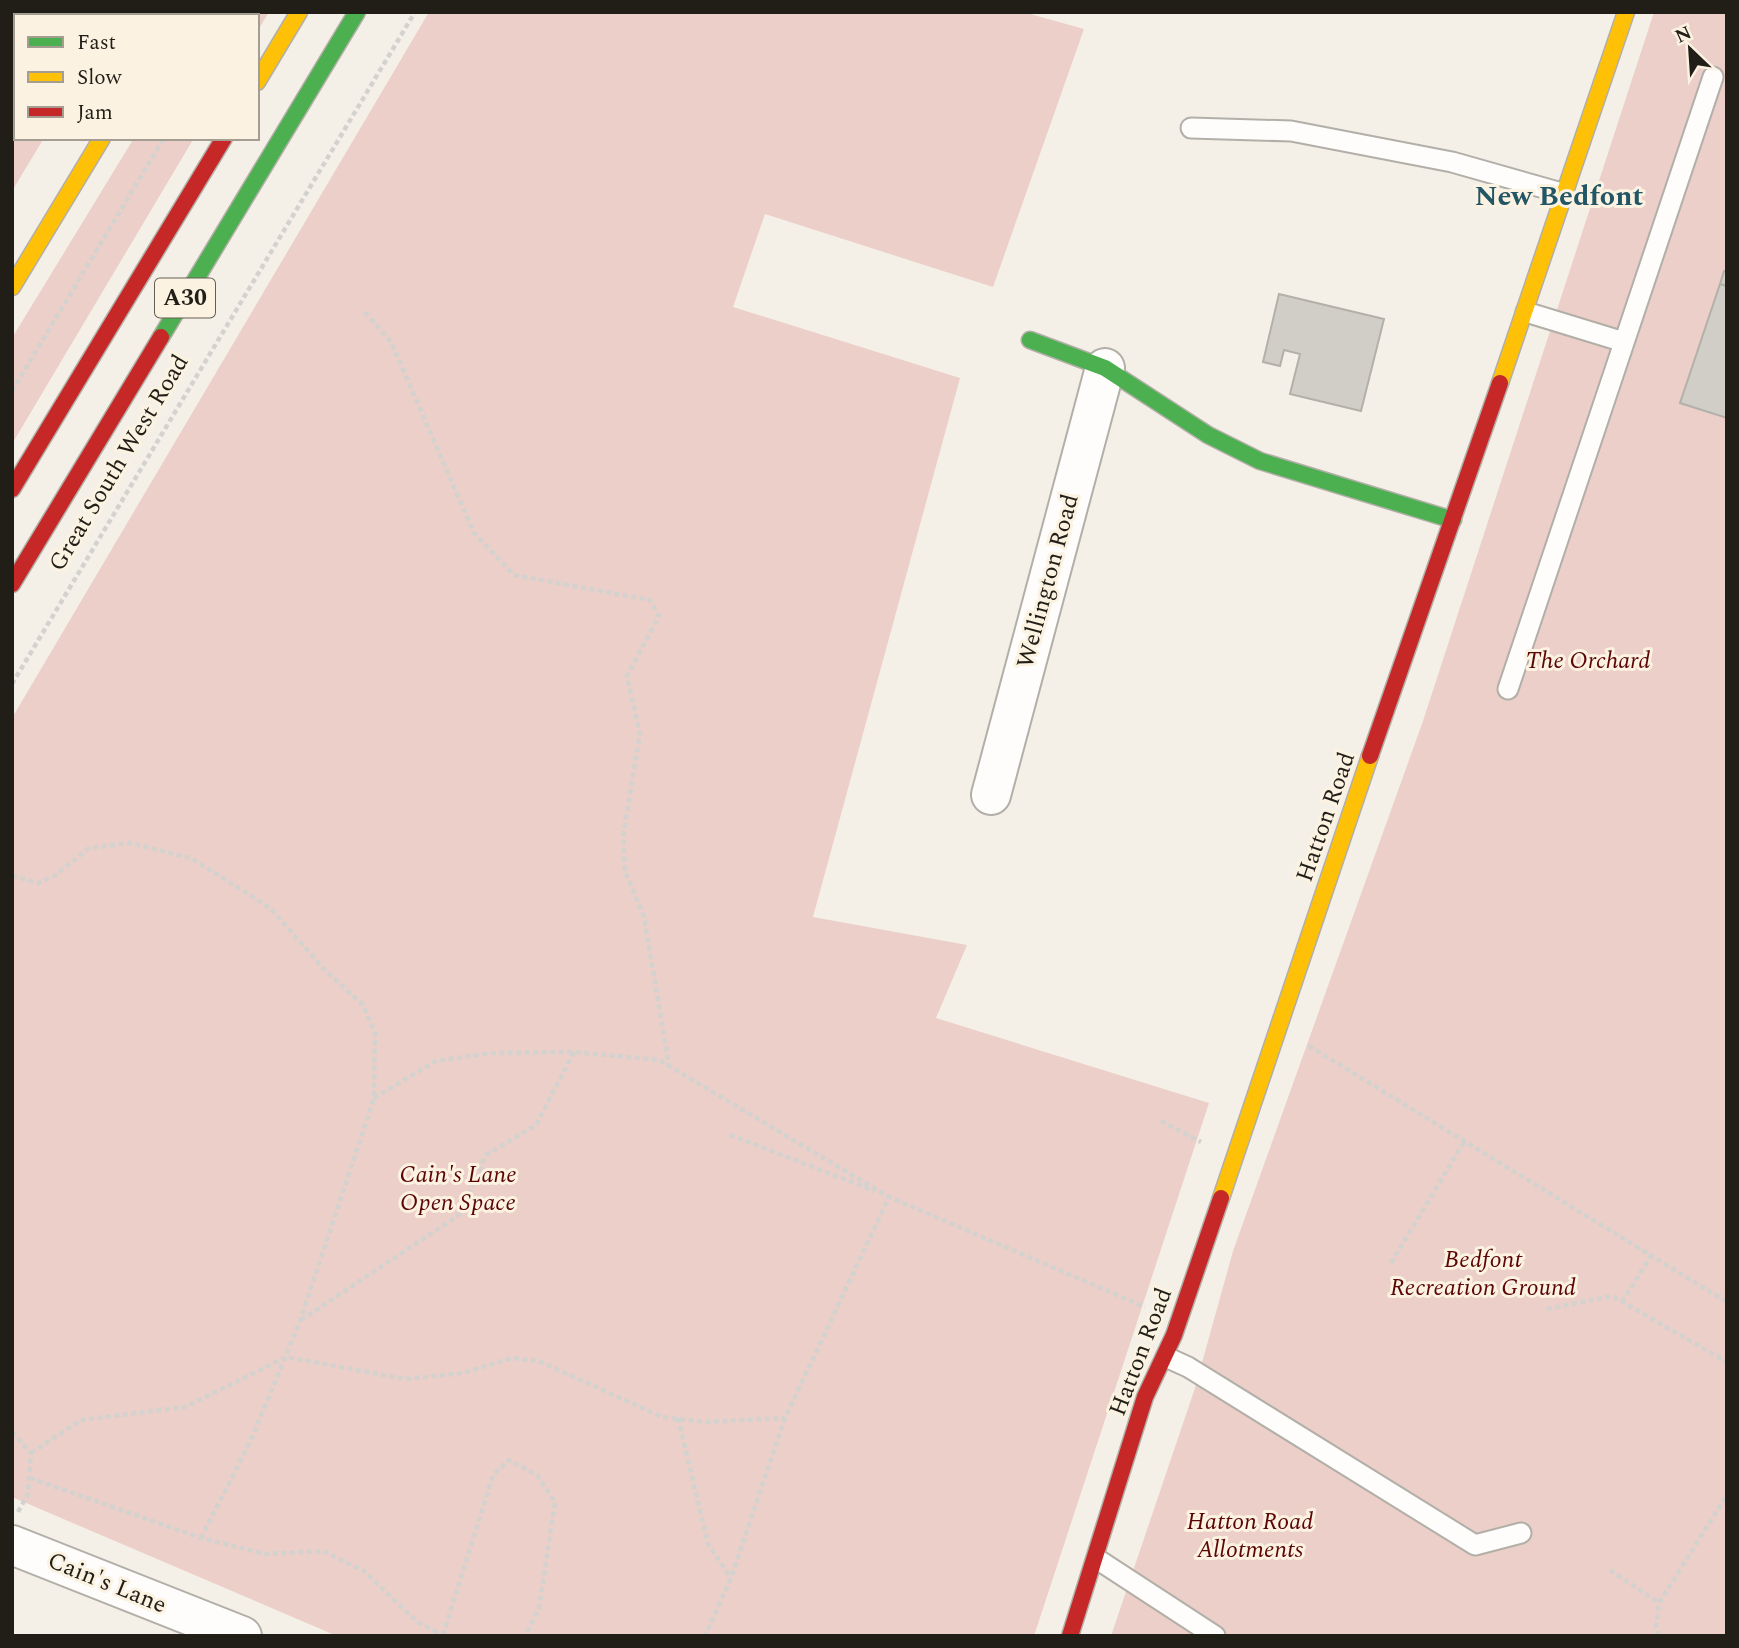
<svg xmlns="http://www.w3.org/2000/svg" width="1739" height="1648" font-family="Spectral,serif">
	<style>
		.green { fill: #ebcfc8 }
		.building { fill: #d1cec8; stroke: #b2b0a9; stroke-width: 2 }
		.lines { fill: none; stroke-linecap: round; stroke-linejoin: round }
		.lane-casing { stroke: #b2afa8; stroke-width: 23 }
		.street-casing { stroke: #b2afa8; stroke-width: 42 }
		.fast-casing { stroke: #b2afa8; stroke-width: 19 }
		.slow-casing { stroke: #b2afa8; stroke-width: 19 }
		.jam-casing { stroke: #b2afa8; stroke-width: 19 }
		.path { stroke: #d4d2cf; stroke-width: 4.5; stroke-dasharray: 5 3.5; stroke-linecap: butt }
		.lane { stroke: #fefdfb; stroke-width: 19 }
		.street { stroke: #fefdfb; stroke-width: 38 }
		.fast { stroke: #4caf50; stroke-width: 16 }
		.slow { stroke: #ffc107; stroke-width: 16 }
		.jam { stroke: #c62828; stroke-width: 16 }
		.labels { text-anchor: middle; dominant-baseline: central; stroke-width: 6; stroke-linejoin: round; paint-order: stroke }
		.shield { fill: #fbf2e1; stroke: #625e54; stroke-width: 2 }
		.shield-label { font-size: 23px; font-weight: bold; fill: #211e18 }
		.street-label { font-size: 24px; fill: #211e18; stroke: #fbf2e1 }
		.park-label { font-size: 24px; font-style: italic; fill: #5c0505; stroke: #fbf2e1 }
		.quarter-label { font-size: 28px; font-weight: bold; fill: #225565; stroke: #fbf2e1 }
	</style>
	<rect width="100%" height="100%" fill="#f5f0e7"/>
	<path class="green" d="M15 12H119L117 16H16V138H44L12 191V18Z
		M210 12H269L257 32V16H207Z
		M429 12H1023L1084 29 993 287 765 214 733 307 960 378 813 917 967 945 936 1018 1209 1103 1034 1636H337L12 1497V718Z
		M1654 12H1727V1636H1111L1195 1388 1233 1251 1423 721Z
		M134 138H194L12 444V338Z"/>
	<path class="building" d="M1724 271H1727V286L1720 284Z
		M1720 284 1727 286V418L1680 403Z
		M1279 294 1384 319 1361 411 1290 394 1300 354 1284 350 1280 366 1263 362Z"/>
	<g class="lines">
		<g class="lane-casing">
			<path id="lane" d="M1191 128 1291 131 1452 162 1565 194
				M1526 312 1624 342
				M1508 689 1713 77
				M1166 1357 1188 1367 1475 1545 1521 1533
				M1097 1559 1215 1636"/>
		</g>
		<g class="street-casing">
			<path id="street" d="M991 795 1105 368
				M12 1545 242 1636"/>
		</g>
		<g class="fast-casing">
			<path id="fast" d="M176 16 178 12
				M161 337 357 12
				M1030 340 1105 368 1208 435 1260 461 1453 520"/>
		</g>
		<g class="slow-casing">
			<path id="slow" d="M257 82 299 12
				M12 287 102 138
				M1500 383 1626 12
				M1221 1198 1370 756"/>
		</g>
		<g class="jam-casing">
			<path id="jam" d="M12 489 224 138
				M12 584 161 337
				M1370 756 1500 383
				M1070 1636 1145 1397 1174 1335 1221 1198"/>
		</g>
		<path class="path" d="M237 16 239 12
			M365 312 391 342 474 533 514 575 650 600 659 616 627 676 640 734 623 836 625 871 644 917 669 1065
			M12 391 164 138
			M12 684 415 12
			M12 876 39 883 54 876 89 848 130 843 191 858 270 908 326 971 363 1005 375 1033 374 1098 300 1321 251 1440 201 1538
			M1309 1046 1727 1302
			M374 1098 436 1061 492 1053 574 1052 659 1060 889 1197 785 1418 731 1578 705 1636
			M1161 1121 1201 1142
			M730 1135 875 1191
			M887 1196 1145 1307
			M1391 1263 1464 1142
			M1622 1302 1652 1254
			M1547 1309 1612 1296 1727 1362
			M301 1320 459 1215 486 1155 536 1125 574 1052
			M678 1418 708 1544 731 1578
			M12 1432 31 1453 28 1494 18 1512
			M31 1453 81 1420 185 1407 286 1357 405 1379 463 1373 512 1358 539 1361 662 1417 705 1422 785 1418
			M30 1478 201 1538 265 1554 323 1551 364 1571 417 1622 445 1636
			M1610 1570 1659 1603
			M443 1635 493 1475 509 1460 537 1475 555 1502 539 1608 525 1636
			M1658 1636 1656 1626 1659 1603 1727 1495"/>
		<use href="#lane" class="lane"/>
		<use href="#street" class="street"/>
		<use href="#fast" class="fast"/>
		<use href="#slow" class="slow"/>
		<use href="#jam" class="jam"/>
	</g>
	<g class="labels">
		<rect class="shield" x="155" y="278.5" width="60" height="39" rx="5"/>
		<g class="shield-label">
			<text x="185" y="298">A30</text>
		</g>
		<g class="street-label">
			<text transform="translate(119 463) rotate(-59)">Great South West Road</text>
			<text transform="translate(1048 581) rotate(-75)">Wellington Road</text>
			<text transform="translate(1326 817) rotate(-71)">Hatton Road</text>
			<text transform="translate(1141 1352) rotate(-69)">Hatton Road</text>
			<text transform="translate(107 1583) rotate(22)">Cain's Lane</text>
		</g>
		<g class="park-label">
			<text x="1588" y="661">The Orchard</text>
			<text x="458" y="1175">Cain's Lane<tspan x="458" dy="28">Open Space</tspan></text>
			<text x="1483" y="1260">Bedfont<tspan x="1483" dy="28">Recreation Ground</tspan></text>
			<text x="1250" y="1522">Hatton Road<tspan x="1250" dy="28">Allotments</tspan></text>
		</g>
		<g class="quarter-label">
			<text x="1559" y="196">New Bedfont</text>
		</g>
	</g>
	<rect width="1739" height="1648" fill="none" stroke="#211e18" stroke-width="28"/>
	<rect x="14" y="14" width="245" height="126" fill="#fbf2e1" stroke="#a49d91" stroke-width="2"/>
	<rect x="28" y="37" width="35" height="10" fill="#4caf50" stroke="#a49d91" stroke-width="2"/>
	<text x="77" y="49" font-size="21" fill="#211e18">Fast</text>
	<rect x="28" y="72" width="35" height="10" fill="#ffc107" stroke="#a49d91" stroke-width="2"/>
	<text x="77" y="84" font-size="21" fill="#211e18">Slow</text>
	<rect x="28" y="107" width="35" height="10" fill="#c62828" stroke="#a49d91" stroke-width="2"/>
	<text x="77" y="119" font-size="21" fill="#211e18">Jam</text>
	<g transform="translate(1690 49) rotate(335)" stroke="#fbf2e1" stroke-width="5" paint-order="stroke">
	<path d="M0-5L12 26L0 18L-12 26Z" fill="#211e18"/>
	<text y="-10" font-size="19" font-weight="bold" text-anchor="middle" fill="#211e18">N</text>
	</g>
</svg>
